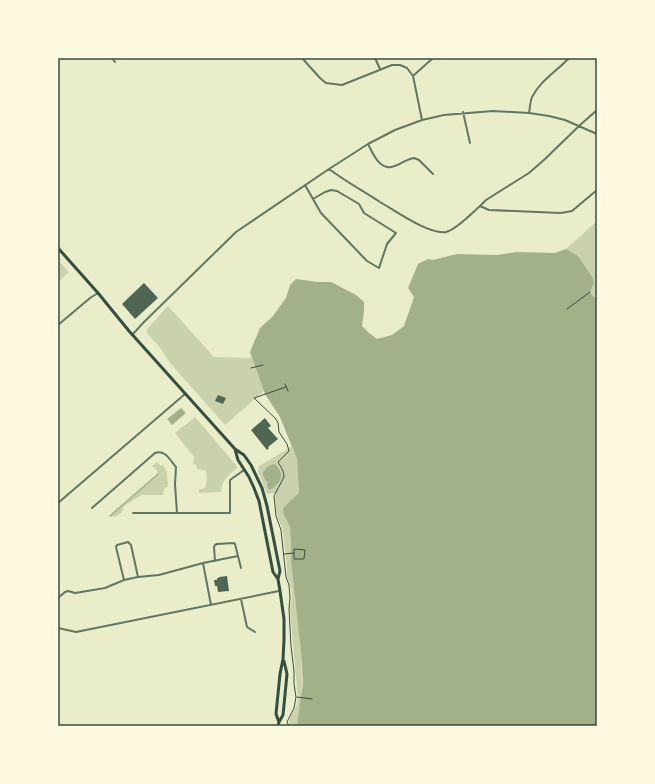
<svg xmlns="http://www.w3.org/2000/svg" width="655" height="784" font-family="Karla,sans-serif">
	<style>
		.green { fill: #cad2ad }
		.water { fill: #a3b18a }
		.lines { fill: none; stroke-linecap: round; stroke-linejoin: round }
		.stream { stroke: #a3b18a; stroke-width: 1.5 }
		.building { fill: #4f6655 }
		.path { stroke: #344e41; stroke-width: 1 }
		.minor { stroke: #617663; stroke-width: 2 }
		.primary { stroke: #344e41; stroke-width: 3 }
		.neatline { fill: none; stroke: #344e41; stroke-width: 1.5 }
	</style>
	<rect width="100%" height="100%" fill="#e9edc9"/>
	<path class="green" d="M597 221V299L594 297 590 292 594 283 593 278 578 256 566 249Z
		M58 260 69 272 58 282Z
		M168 306 214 357 252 358 264 391 225 425 170 363 161 349 147 333V329Z
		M195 417 236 465 237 468C228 476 222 480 221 492L199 493V490L205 488 207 479 206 471 197 469 196 465 193 464 194 457 175 433Z
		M291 446 297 459 299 493 284 515 290 527 291 545V561L302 654C300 663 302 673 302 682 302 697 300 712 297 726H290L289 724 290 718 296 707 298 699 290 609C292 601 293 592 290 585 288 579 286 575 287 568L283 530 277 516 275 496 277 493 267 494 258 472 259 466 286 450Z
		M157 462 161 466 163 465 167 472 168 487 164 488 163 495H142L133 500 124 506 122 512 117 516 110 517V516L158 474 157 472V470L152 466Z"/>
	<path class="water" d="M566 249 578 256 593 278 594 283 590 292 594 297 597 299V726H297L303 683 301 651 291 561V544L290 527 284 515 283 508 299 493 297 459 280 417 265 394 250 352 260 328 273 316 286 298 290 285 296 279 318 282H331L356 295 364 302V312L362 326 369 333 377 339 392 335 404 326 414 297 408 288 418 264 428 259 433 260 457 254 497 255 517 252 555 253Z
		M181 408 186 413 172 425 167 419Z
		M273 464 276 465C278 467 280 471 281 474 282 481 275 488 269 490L267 485 268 482C264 480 263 476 263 472L267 467Z"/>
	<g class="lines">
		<path class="stream" d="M110 516 158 474"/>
	</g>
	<path class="building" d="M144 283 158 298 135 319 122 304Z
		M218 395 226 398 223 404 215 401Z
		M265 418 271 426 268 428 278 439 268 447 269 448 267 450 251 430Z
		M227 576 229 591 218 592 217 586H215L214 580H217V578H219V577Z"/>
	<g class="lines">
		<path class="path" d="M567 309 590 292
			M251 368 263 365
			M285 384 288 391
			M286 387 254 398 276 419 278 423 279 432 287 444 289 451 278 462C281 467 284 471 284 477L274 496 276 516 281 530 286 577 289 585 290 598 289 609 291 646 294 671V684L296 697 294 708 287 722 289 726
			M284 554 294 553V559H304L305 550 294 549V553
			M297 697 312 699"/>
		<path class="minor" d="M112 58 115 62
			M302 58 320 78 326 83 342 85 392 65H400L407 68 413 76 422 120
			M375 58 380 69
			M413 76 433 58
			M463 112 470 143
			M529 113C530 108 530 102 532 97 540 81 557 71 569 58
			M368 144C372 152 379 169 391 167 398 166 406 159 414 158L419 160 433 174
			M329 169C345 181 363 191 380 202 396 211 429 235 446 232 456 230 472 213 480 206L489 210 561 213 572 211 597 190
			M305 185 321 213 367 261 379 268 387 244 396 233 364 213 359 204 337 191 331 190 325 192 313 199
			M480 206 486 200 529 173 545 159 579 126 597 110
			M58 325 90 298 98 293
			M132 335 144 322 236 232 329 169 368 144 395 130 422 120 444 115 493 111 529 113 549 116 565 120 597 134
			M58 503 185 394
			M92 508 155 453C165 449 170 460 176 467L175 484 177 513
			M133 513H230V480L244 470
			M238 556 241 568
			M203 563 211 605
			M124 580 116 547 117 545 128 542 131 545 138 577
			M58 598 65 592 68 591 75 593 105 588 124 580 138 577 159 575 203 563 238 556 235 544 234 543 217 544 215 545 214 547 215 561
			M241 599 247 627 255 632
			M58 628 76 632 279 591"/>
		<path class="primary" d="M58 248 98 293 129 331 235 449 244 455 251 465 262 488 267 506 280 571 278 579
			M235 449 238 460 249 477 254 488 259 501 273 572 278 579 280 591 284 619V640L283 659 280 674 276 714 279 722
			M278 726 279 722 283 715 287 674 284 661"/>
	</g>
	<rect width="655" height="784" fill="none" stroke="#fefae0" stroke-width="118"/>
	<rect x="59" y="59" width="537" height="666" class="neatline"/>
</svg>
